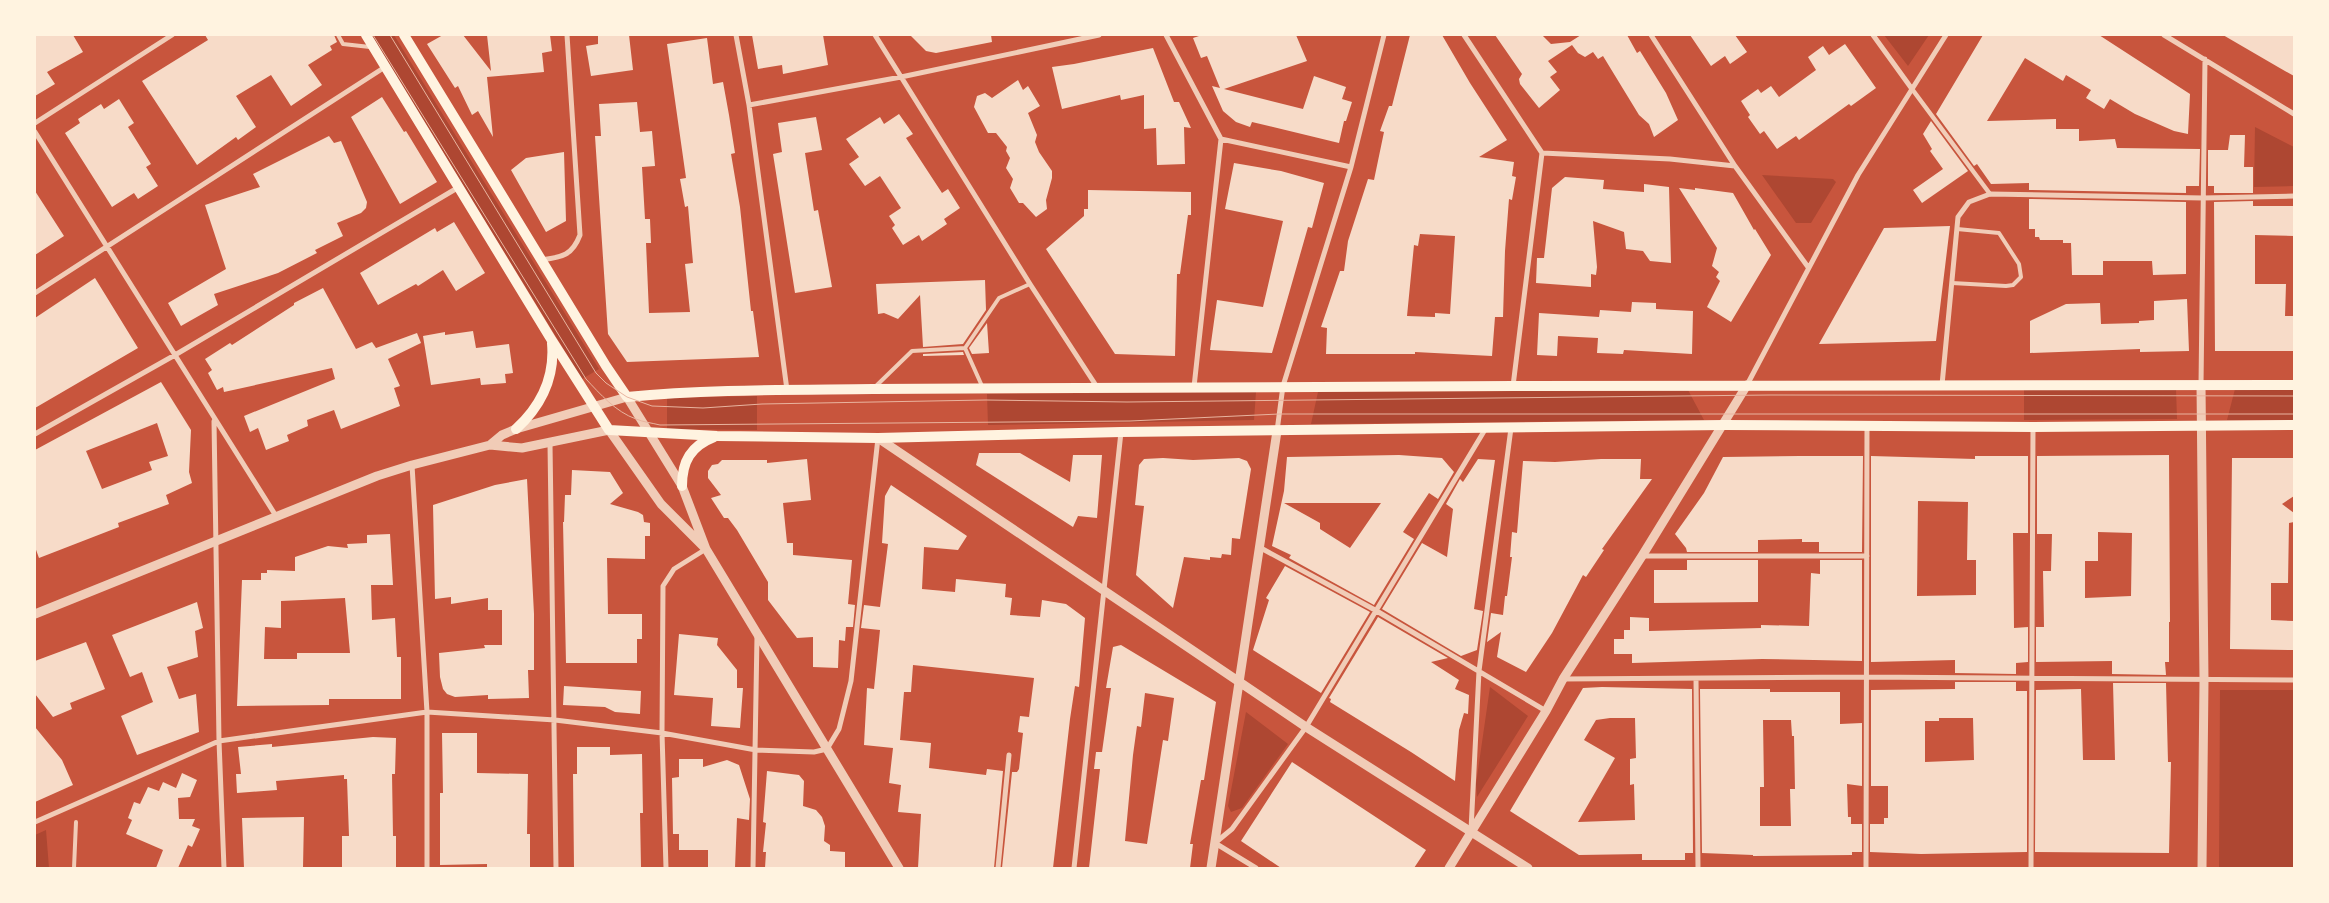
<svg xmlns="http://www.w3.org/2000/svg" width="2329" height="903" font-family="Roboto,sans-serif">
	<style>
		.green { fill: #ae4732 }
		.building { fill: #f7dbc8; fill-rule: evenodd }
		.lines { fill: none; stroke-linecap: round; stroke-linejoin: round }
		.service { stroke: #f1ccb7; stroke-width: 4 }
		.pedestrian { stroke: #f1ccb7; stroke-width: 4.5 }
		.minor { stroke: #f1ccb7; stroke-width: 5 }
		.tertiary { stroke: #f1ccb7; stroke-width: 9 }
		.secondary { stroke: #fff3e0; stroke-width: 10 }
		.tram { stroke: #e9b49f; stroke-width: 1 }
	</style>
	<rect width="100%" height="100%" fill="#c8553d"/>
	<path class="green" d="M371 35H394L599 369 582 379Z
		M1884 35H1929L1908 66Z
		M2255 127 2294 147V186L2254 187Z
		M1762 175 1833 179 1836 182 1811 223H1796Z
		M2176 389 2177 419 2024 420V390Z
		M2235 389H2294V420H2227Z
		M1688 390 1704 420 1311 424 1318 392Z
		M1256 392 1254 420 988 425 987 394Z
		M757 396V430L667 429V398Z
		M1490 687 1528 716 1477 797 1476 784Z
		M2220 690H2294V868H2219Z
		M1246 712 1288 744 1242 808 1231 812 1228 806Z
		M46 830 49 868H35V835Z"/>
	<path class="building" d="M35 35H73L83 52 47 72 55 84 35 96Z
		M205 35H334L337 42 330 46 332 50 308 65 322 85 291 106 271 75 236 96 256 127 238 140 236 137 197 165 142 81 208 40Z
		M443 35H463L491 71 487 35H550L552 51 542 53 544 72 487 77 493 137 478 111 472 115 458 86 455 88 427 44Z
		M598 35H629L633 70 591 76 586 46 598 44Z
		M752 35H823L828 65 783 74 782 65 758 69Z
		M910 35H991L992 42 936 53 926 51Z
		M1202 35H1296L1307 61 1224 89 1303 109 1314 76 1346 87 1342 99 1352 102 1346 121H1344L1339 143 1252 122 1250 127 1236 122 1223 111 1212 86 1220 88 1207 56 1201 58 1193 38Z
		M1410 35H1442L1470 83 1507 140 1479 157 1514 162 1512 176 1516 177 1512 200 1509 199 1505 251 1503 317H1495L1492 356 1415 352V354H1326L1327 328 1321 327 1340 271H1344L1348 241 1368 179 1374 180 1384 132 1380 131 1389 106H1392ZM1420 234 1455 236 1450 314 1435 313V317L1407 316 1414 245 1418 246Z
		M1495 35H1542L1551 44 1570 42 1581 35H1627L1637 53 1640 51 1666 93 1678 120 1654 137 1649 124 1639 115 1603 56 1598 59 1593 52 1585 57 1578 53 1572 45 1548 61 1557 72 1550 77 1560 90 1539 108 1520 84 1519 79 1522 74Z
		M1690 35H1735L1747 52 1730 64 1725 56 1711 66Z
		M1983 35H2099L2190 94 2188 134 2174 131 2135 114 2110 99 2104 109 2086 98 2091 90 2066 75 2063 81 2025 58 1987 121 2056 119V129H2079V141L2115 139 2117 148 2200 149 2199 186H2186V193L2029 190V183L1991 184 1977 164 1974 166 1936 114Z
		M2223 35H2294V76L2278 67Z
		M707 38 713 84 723 82 729 115 735 153 731 154 740 207 751 311H753L759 357 627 362 608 334 595 136H601L599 104 637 102 640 132 652 131 655 166 642 167 645 219H650L651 243H646L649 313 690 312 685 264 693 263 688 206 685 207 680 179 686 178 667 44Z
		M1845 44 1876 88 1851 106 1849 104 1799 140 1796 136 1777 149 1764 131 1760 134 1748 117 1750 115 1741 101 1758 89 1761 93 1771 86 1779 97 1816 70 1808 57 1823 46 1829 55Z
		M1153 48 1174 102H1179L1191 128 1184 127 1185 164 1157 165 1156 128 1144 129V95L1121 100 1120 95 1062 109 1052 67 1074 64Z
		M1018 80 1023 90 1028 86 1040 106 1028 113 1037 135 1035 142 1039 152 1052 171V178L1046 200 1047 209 1036 217 1023 203H1019L1010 188 1013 179 1006 168 1010 158 1006 151 1007 147 996 133H988L974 107 977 96 985 93 992 98Z
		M382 97 404 132 406 131 437 182 400 204 351 117Z
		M119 99 134 123 128 127 151 164 146 167 158 186 138 199 134 193 112 207 65 133 80 123 78 119 101 104 104 109Z
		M899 114 913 134 906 138 942 193 948 189 960 208 944 219 947 224 922 241 919 235 903 245 892 228 895 225 889 216 901 208 880 176 865 186 849 164 859 157 846 139 880 117 884 124Z
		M816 117 822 150 805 153 814 211 818 210 832 287 795 293 773 154 782 152 778 123Z
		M1931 121 1968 171 1922 203 1913 190 1943 169 1930 151 1932 149 1923 134Z
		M2230 135H2245L2244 167H2253V193H2214V186H2208V150H2228Z
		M329 136 334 143 341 141 367 202 366 208 361 213 337 223 343 236 315 250 317 253 278 273 214 294 218 305 181 326 168 303 226 269 205 205 260 187 253 174Z
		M564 152 566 221 546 232 511 170 526 158Z
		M1234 163 1281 171 1324 183 1312 228 1308 227 1272 353 1210 350 1217 300 1263 307 1283 221 1225 209Z
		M1565 177 1604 180 1603 189 1644 192V184L1669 187 1671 263 1650 261 1643 251 1626 249 1624 232 1593 221 1597 267 1596 275 1591 274V287L1536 283 1537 258H1544L1552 188Z
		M1679 188 1695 190V188L1733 193 1754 230 1755 229 1771 255 1731 322 1707 307 1720 281 1716 277 1719 272 1712 266 1717 248Z
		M1088 190 1191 192V215H1188L1180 274H1177L1175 356 1115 354 1046 249 1084 216V209H1088Z
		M35 191 64 236 35 255Z
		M2029 199 2186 202V274L2153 275 2152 261H2103V275H2072L2071 243H2063V240H2040L2039 237H2035V229H2029Z
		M2253 201V206H2294V236L2255 235V284H2286L2285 316H2294V351H2215L2214 202Z
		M454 222 485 273 456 291 443 270 418 286 416 284 378 305 360 273 435 228 437 232Z
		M1950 226 1936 341 1819 344 1884 228Z
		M95 278 138 348 35 408V318Z
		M985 280 986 310 963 344 923 347 920 295 898 319 884 313 878 314 876 284Z
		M323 288 356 349 372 342 376 348 417 333 421 343 388 359 400 386 394 388 400 406 341 429 334 410 307 420 308 426 287 435 289 441 266 450 258 428 250 432 244 416 335 379 332 368 224 392 223 387 217 390 208 373 212 370 205 359 230 343 232 345 294 305V303Z
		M2187 299 2189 351 2140 352V349L2030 353V321L2066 304 2100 303 2101 324 2139 323V321L2154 320V301Z
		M1632 302 1656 303V309L1693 311 1692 354 1624 350 1623 354 1597 353 1598 338 1558 336 1557 356 1537 355 1539 313 1599 317 1600 310 1631 312Z
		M987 323 989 353 972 354 969 348Z
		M473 331 476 348 509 344 513 373 505 374 506 383 481 385 480 378 431 385 423 336 445 332V335Z
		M963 352 964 355 923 356V354Z
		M161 382 191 430 189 472 192 483 166 495 169 504 118 523 119 527 39 558 35 547V450ZM157 423 168 456 149 462 152 470 102 489 86 451Z
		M979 453H1020L1070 482 1073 455H1102L1097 518 1078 516 1073 527 976 465Z
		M1399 455 1442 458 1454 472 1438 499 1429 493 1403 532 1414 539 1374 605 1289 558 1291 555 1272 546 1284 491 1287 457ZM1284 503H1381L1350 548 1320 529V523Z
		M2169 455 2170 622H2169V662H2165L2166 675 2112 674V661L2036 662V627H2044L2043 571H2051L2052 534H2037V456ZM2098 532 2132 533 2131 596 2085 598V561H2098Z
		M1800 456H1863L1862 552H1819V542H1802V539L1758 540V552H1687L1686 548 1675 534 1704 493 1723 457Z
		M1871 456 1975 459V456H2028V533H2013L2014 628 2028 627V662L2016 663V674L1955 673V660L1871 662ZM1918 501 1968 502 1967 560H1976V595L1917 596Z
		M1163 458 1193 460 1239 458 1247 461 1251 469 1240 539 1232 538 1231 555 1222 554 1221 558 1210 557V560L1184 557 1173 608 1136 575 1144 506 1135 505 1139 465 1144 459Z
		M2232 458H2294V496L2282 504 2294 513V522L2289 523 2288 583H2271V620L2294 621V650L2230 649Z
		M807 459 811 500 783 503 787 543H793V555L852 560 848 604 855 605 853 627H846L845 641 839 640 838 668 813 667V637L797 638 768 600V582L737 530 728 518H724L711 498 721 495 708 478V471L712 465 718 464 722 460H767V463Z
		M1478 459 1495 460 1474 609 1483 611 1477 650 1461 656 1382 609 1422 543 1447 557 1453 509 1446 504 1460 479 1463 482Z
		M1601 459H1641L1640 479H1652L1602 549 1604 550 1586 577 1583 575 1552 633 1526 672 1497 657 1501 632 1487 642 1491 613 1503 615 1505 596H1507L1512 557H1510L1512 532 1517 533 1523 461 1555 462Z
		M572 470 610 472 623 493 610 504 638 512 643 515 644 522 650 523V536H645V559L607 558 608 614H642V639H637V663H566L563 522H564L565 495H571Z
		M527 479 534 614V670H528L529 698 488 699V695L455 697 447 694 443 689 440 677 439 653 485 648 484 645H502V610H488V598L451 604V597L435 599 433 505 495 485Z
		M891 485 967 536 958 550 924 547 922 589 955 592 956 579 1006 584 1005 597 1012 598 1010 615 1040 617 1042 600 1066 604 1085 618 1079 687 1075 686 1070 719 1053 868H1002L1012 772H1017L1019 769 1023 733 1018 732 1020 716 1029 717 1034 678 913 665 911 692H904L900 740 931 743 929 768 986 775 987 769 1003 771 994 868H918L921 814 898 812 901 785 889 783 893 748 864 745 867 688 874 689 880 630 861 628 864 605 880 607 888 544 882 543 885 496Z
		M390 534 393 585H371L372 620 395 618 397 657H401V699H329V705L237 706 242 580H261V573H267V570L295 571V557L328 546 348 548 347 544 367 543V535ZM345 598 350 653H297V659H264L265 627 281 628V601Z
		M1687 560H1758V602L1654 603V570H1687Z
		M1820 560H1862V661L1762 659 1632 663V654H1614V639H1624V630H1630V617L1649 618V631L1761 628V625L1809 626 1811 573 1820 574Z
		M1285 566 1370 612 1321 693 1253 650 1269 600 1266 598Z
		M197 602 203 628 195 631 198 657 167 667 179 699 196 694 199 732 137 755 121 716 153 702 142 672 130 677 112 635Z
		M1378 617 1448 658 1431 662 1459 680 1455 689 1469 695 1468 714 1464 713 1459 730 1455 781 1411 752 1330 702 1331 699 1329 698Z
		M679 634 718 638 717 645 737 670V688H743L740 728 711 726 713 698 674 695Z
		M86 642 105 689 70 703 72 709 53 717 35 694V661Z
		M1121 645 1216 702 1204 780H1201L1190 844H1193L1190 868H1089L1100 769H1094L1096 752H1102L1111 688H1106L1113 647ZM1145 693 1174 698 1168 741 1163 740 1147 844 1125 841 1133 755 1137 726 1141 727Z
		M1955 682H2016V691H2027V852L1921 854 1870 852V824H1884V818H1888V786H1871V690L1955 689ZM1939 718H1973L1974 760 1925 762V721H1939Z
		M2113 683H2166L2168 762H2171L2169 853 2035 852 2036 690 2081 689 2083 760H2115Z
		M564 686 641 691 640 714 615 712 605 707 563 705Z
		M1602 687 1692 689 1693 853H1685V860H1642V854L1579 855 1510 811 1583 688ZM1610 718H1635L1636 758 1630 759V785L1634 784 1635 820 1578 822 1615 758 1584 740 1596 720Z
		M1700 689H1770V692H1840V724L1862 723V786L1847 784 1848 817H1851V824H1862V852H1852V855L1753 856V855L1702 853ZM1763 720H1791L1792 736H1794L1795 789H1790L1791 826H1760V787H1764Z
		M35 727 62 760 73 785 35 802Z
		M442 733H477V773L528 774 527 834H530V868H487V864L440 865V793H443Z
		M373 737 396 738 395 774H392L393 836H396V868H342V836H349L347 779H344V775L276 781 277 790 237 793 236 774H241L238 747 272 744V747Z
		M577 747H610V755L642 754 643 813H640L641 868H574L573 774H577Z
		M679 759H703V767L727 760 739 765 750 799 749 820 737 818 735 868H708V850H679V834H673L672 778 679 777Z
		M1292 762 1426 850 1414 868H1281L1241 841Z
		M767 771 799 775 804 781 803 806 816 810 822 817 825 826 824 841 830 845V851L845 852V868H765L766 852H763L766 823 763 822Z
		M182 773 197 780 190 797 178 798 179 819H195L192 826 200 829 192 847 188 845 178 868H156L163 850 126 834 132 820 128 818 134 802 140 804 148 787 159 791 163 782 176 788Z
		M304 817 303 868H244L242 818Z"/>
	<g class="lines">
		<path class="service" d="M338 35 343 44 370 47
			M1952 283 2006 286 2013 285 2021 277 2019 264 1999 233 1957 229
			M965 348 999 298 1030 284
			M876 386 912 351 965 348 982 386
			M74 868 76 822"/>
		<path class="pedestrian" d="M1912 89 1990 194"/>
		<path class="minor" d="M736 35 749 105 787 390
			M875 35 1030 284 1097 387
			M1166 35 1221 139 1194 387
			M1464 35 1542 153 1513 386
			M1651 35 1735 166 1808 267
			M1873 35 1912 89
			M2164 35 2294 114
			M749 105 901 77 1099 35
			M35 123 172 35
			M35 132 276 516
			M1221 139 1351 167
			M1542 153 1670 159 1735 166
			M541 260C562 257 572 256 580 235L567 35
			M35 293 385 67
			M1747 385 1858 175 1946 35
			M1942 385 1958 217 1969 202 1990 194 2203 198 2294 196
			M2201 385 2205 59
			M214 421 219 741 224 868
			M1277 431 1283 386 1351 167 1384 35
			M35 434 175 355 459 187
			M550 444 556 868
			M412 465 427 712V868
			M1259 547 1375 610 1546 711
			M1642 556H1867
			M1563 679 1866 677 2294 680
			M1696 679 1698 868
			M35 822 219 741 427 712 555 720 662 733 756 750 814 752 827 749 839 729 851 681 878 438
			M1471 830 1479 671 1511 428
			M666 868 662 733 663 586 674 569 706 549
			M753 868 757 636
			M998 868 1009 755
			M1074 868 1121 432
			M1256 868 1215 843 1232 829 1306 727 1486 428
			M1866 868 1867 425
			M2031 868 2033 427"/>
		<path class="tertiary" d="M2201 385 2204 680 2202 868
			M878 438 1306 727 1528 868
			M490 445 522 448 609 430 661 504 704 547
			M35 614 377 476 412 465 490 445 502 435 516 429 627 397 682 486 706 549 899 868
			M1211 868 1277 431
			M1449 868 1546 711 1563 679 1642 556 1747 385"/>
		<path class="secondary" d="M366 35 551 339 609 430 717 436 878 438 1121 432 1724 425 2033 427 2294 425
			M404 35 606 366 627 397C709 389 791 390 873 389L1513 386 2294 385
			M516 429C541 406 555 377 552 343
			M682 486C682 461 691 446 714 437"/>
		<path class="tram" d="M373 35 586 379C600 394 616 412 636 419 643 422 652 423 660 425L1130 421 1279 414H2294
			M390 35 596 373 606 383 627 397 652 406 703 408 762 404 986 400 1127 402 1770 395 2294 396"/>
	</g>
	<rect width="2329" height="903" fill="none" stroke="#fff3e0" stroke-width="72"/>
</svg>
